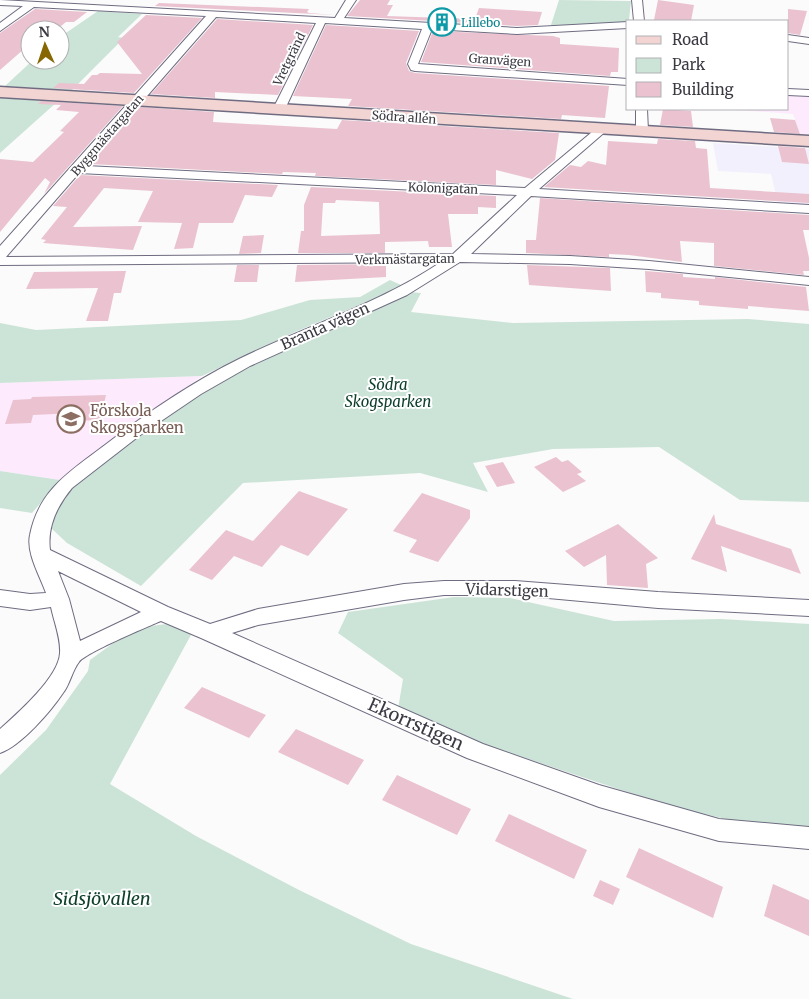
<svg xmlns="http://www.w3.org/2000/svg" width="809" height="999" font-family="Merriweather,serif">
	<style>
		.built { fill: #f2f0fd }
		.education { fill: #fdebfd }
		.green { fill: #cce4d7 }
		.building { fill: #eac2d0; fill-rule: evenodd }
		.lines { fill: none; stroke-linecap: round; stroke-linejoin: round }
		.street-casing { stroke: #6f6c81; stroke-width: 2 }
		.secondary-casing { stroke: #6f6c81; stroke-width: 3 }
		.street { fill: #fff; fill-rule: evenodd }
		.secondary { fill: #f2d4d3; fill-rule: evenodd }
		.labels { text-anchor: middle; dominant-baseline: central; stroke-width: 4; stroke-linejoin: round; paint-order: stroke }
		.far-culture-label { font-size: 12px; fill: #0d838f; stroke: #fff; text-anchor: start }
		.far-street-label { font-size: 12px; fill: #3b3a43; stroke: #fff }
		.street-label { font-size: 15px; fill: #3b3a43; stroke: #fff }
		.park-label { font-size: 15px; font-style: italic; fill: #0f402c; stroke: #fff }
		.education-label { font-size: 15px; fill: #785e54; stroke: #fff; text-anchor: start }
		.near-street-label { font-size: 18px; fill: #3b3a43; stroke: #fff }
		.near-park-label { font-size: 18px; font-style: italic; fill: #0f402c; stroke: #fff }
	</style>
	<rect width="100%" height="100%" fill="#fbfbfb"/>
	<path class="built" d="M713 143 809 149V206L778 204 771 174 718 171Z"/>
	<path class="education" d="M788 93 809 95V135L800 134 793 114 722 109H788Z
		M202 376 92 454 60 480 0 471V383Z"/>
	<path class="green" d="M559 0 631 1 629 20 625 23 550 28Z
		M98 11 142 14 118 37 124 38 72 90 5 86 33 60H60V37Z
		M0 98 57 102 0 153Z
		M390 280 401 285 399 288 295 332 202 376 0 383V323L36 330 241 320 310 300 360 297Z
		M409 292 421 293 411 312 513 323 748 319 809 324V502L740 500 659 447 553 449 473 463 488 492 420 473 243 483 141 586 67 543 51 528 54 515 66 492 97 467 200 394 231 376Z
		M0 471 60 480 32 513 0 508Z
		M454 597 510 598 614 621 721 619 809 624V831L730 820 666 805 477 742 398 709 403 679 338 633 348 612Z
		M167 624 192 633 110 784 196 836 301 891 411 944 573 999H0V775L46 730 88 671 90 660 134 628Z"/>
	<path class="building" d="M360 0H390L387 5H393L387 16 475 19 479 8 542 12 538 25 517 26 347 16Z
		M658 0 694 5 691 21 654 20Z
		M159 3 309 9 307 12 309 13 335 15 155 6Z
		M35 9 87 12 74 22H66L56 30H30V50L24 49 0 70V33Z
		M788 9 807 11 800 35 788 33Z
		M146 15 202 18 134 93 53 88 59 83 84 84 92 75H97L100 73 142 74 117 42Z
		M217 19 313 25 278 95 215 92V98L151 94Z
		M326 25 419 31 406 63 409 71 415 73 609 86 605 118 562 115 561 119 348 106 352 99 293 96Z
		M433 31 553 36 560 38V44L619 48 618 72H611L610 76 421 62Z
		M41 101 123 106 44 194 50 182 45 178 0 232V159L33 162 64 132 60 131 79 112 56 110 61 105 38 104Z
		M140 107 214 112 213 122 337 129 342 120 559 133 555 160 532 179 496 170V185L315 176 316 173 283 172 282 174 90 164Z
		M663 109 691 111 693 127 660 125Z
		M770 118 795 120 800 134 774 132Z
		M658 139 695 141 696 148 707 149 710 188 809 194V203L544 187 570 165 581 167 588 161 606 165 608 141 657 144Z
		M778 146 805 148 809 164 782 162Z
		M80 175 278 185 272 197 245 195 233 223H199L193 248 174 249 182 223 138 222 153 191 104 188 73 227 142 226 133 250 43 243 46 240 41 239 67 207 53 206Z
		M311 187 496 196V208L478 207V214H448L452 247H429L428 241 385 242V253H298L301 231H304V205ZM336 200 379 202 380 234 321 236 323 203H335Z
		M540 198 809 215V230H803L809 258V271H803L804 275 714 266V243L680 241 682 262 629 255 609 254V257L526 253V240H536Z
		M264 235 261 253 239 254 243 236Z
		M386 264V277L295 282 297 265Z
		M237 265H259L257 282H234Z
		M527 265 610 268 611 291 529 285Z
		M126 271 121 293H114L108 321H86L98 288 26 289 34 272Z
		M645 271 683 274V277L715 279V277L806 287 809 311 748 306V309L699 305V301L661 298V293L646 292Z
		M106 395 100 420 73 421 75 413 33 415 31 423 5 424 13 400 31 399 32 397Z
		M556 457 562 462 568 460 582 472 577 474 586 481 563 492 534 467Z
		M503 462 515 483 497 487 485 466Z
		M299 491 348 509 308 556 281 545 262 567 234 556 212 580 189 570 226 530 253 541Z
		M422 493 470 510V518L438 562 409 552 417 540 393 531Z
		M714 514 716 524 791 549 801 574 721 546 727 572 691 559Z
		M618 524 658 558 646 564 648 588 607 585 606 555 584 567 565 551Z
		M202 687 266 715 249 738 184 708Z
		M296 729 364 760 348 785 278 752Z
		M397 775 471 809 457 835 382 800Z
		M509 814 587 850 574 879 495 841Z
		M639 848 723 887 713 918 626 877Z
		M600 880 620 889 613 905 593 896Z
		M773 884 809 900V936L764 916Z"/>
	<g class="lines">
		<g class="street-casing">
			<path id="street" d="M0 0 335 18 346 0H356L344 18 517 28 628 22V28L517 34 432 29 418 64 628 79V85L415 71 411 70 408 64 422 29 325 23 285 109 279 112 273 109 316 23 216 17 86 166 525 188 598 127H606L608 129 606 131 539 189 809 205V213L531 196 471 254 570 256 649 261 809 277V285L649 269 570 264 460 262 407 295 250 366 201 394 139 436 72 488C57 506 47 527 50 550L168 607 210 624 258 609 404 584 444 581H515L658 592 809 600V616L658 608 515 595H444L404 600 258 625 232 633 483 744 599 785 719 819 809 827V849L719 841 599 807 467 758 201 638 161 621C147 627 85 653 79 662 72 671 70 684 63 693 51 711 21 746 0 753V729C17 714 59 677 60 653 61 638 54 622 51 607L30 610 0 606V590L30 594 46 593C40 576 26 553 30 535 39 489 71 471 105 445 147 413 192 382 239 359 306 326 379 304 441 262L0 265V246L206 16 34 7 0 31V23L23 6 0 5ZM79 173 517 195 453 254 6 257ZM58 571 141 612 80 641 69 599Z
				M632 0H642L644 21H634Z
				M788 35 809 38V44L788 41Z
				M788 89 809 90V96L788 95Z
				M636 109H647L648 131 646 133H638L636 131Z"/>
		</g>
		<g class="secondary-casing">
			<path id="secondary" d="M0 87 809 136V146L0 97Z"/>
		</g>
		<use href="#street" class="street"/>
		<use href="#secondary" class="secondary"/>
	</g>
	<defs>
		<g id="building-ring" transform="scale(1.4375)"><circle r="9.5" fill="#fff" stroke="#0f9aa8" stroke-width="1.5"/><path d="M-4-6H4V6H1V3H-1V6H-4ZM-2.5-4.3h1.7v1.8h-1.7ZM.8-4.3h1.7v1.8H.8ZM-2.5-1h1.7V.8h-1.7ZM.8-1h1.7V.8H.8Z" fill="#0f9aa8"/></g>
		<g id="school-ring" transform="scale(1.4375)"><circle r="9.5" fill="#fff" stroke="#8d6e63" stroke-width="1.5"/><path d="M0-5L7-2L0 1L-7-2ZM-4 1L0 2.5L4 1V4Q0 6-4 4Z" fill="#8d6e63"/></g>
	</defs>
	<g fill-rule="evenodd">
		<use href="#building-ring" x="442" y="22"/>
		<use href="#school-ring" x="71" y="419"/>
	</g>
	<g class="labels">
		<g class="far-culture-label">
			<text x="461" y="22">Lillebo</text>
		</g>
		<g class="far-street-label">
			<text transform="translate(289 59) rotate(-64)">Vretgränd</text>
			<text transform="translate(500 60) rotate(4)">Granvägen</text>
			<text transform="translate(404 117) rotate(4)">Södra allén</text>
			<text transform="translate(107 135) rotate(-49)">Byggmästargatan</text>
			<text transform="translate(443 188) rotate(2)">Kolonigatan</text>
			<text transform="translate(405 259) rotate(-1)">Verkmästargatan</text>
		</g>
		<g class="street-label">
			<text transform="translate(325 326) rotate(-24)">Branta vägen</text>
			<text transform="translate(507 590) rotate(2)">Vidarstigen</text>
		</g>
		<g class="park-label">
			<text x="388" y="384">Södra<tspan x="388" dy="17">Skogsparken</tspan></text>
		</g>
		<g class="education-label">
			<text x="90" y="410">Förskola<tspan x="90" dy="17">Skogsparken</tspan></text>
		</g>
		<g class="near-street-label">
			<text transform="translate(416 724) rotate(24)">Ekorrstigen</text>
		</g>
		<g class="near-park-label">
			<text x="102" y="898">Sidsjövallen</text>
		</g>
	</g>
	<rect x="626" y="20" width="162" height="90" fill="#ffffff" stroke="#b1b0b4"/>
	<rect x="636" y="36" width="25" height="8" fill="#f2d4d3" stroke="#b1b0b4"/>
	<text x="672" y="45" font-size="15" fill="#3b3a43">Road</text>
	<rect x="636" y="58" width="25" height="15" fill="#cce4d7" stroke="#b1b0b4"/>
	<text x="672" y="70" font-size="15" fill="#3b3a43">Park</text>
	<rect x="636" y="82" width="25" height="15" fill="#eac2d0" stroke="#b1b0b4"/>
	<text x="672" y="95" font-size="15" fill="#3b3a43">Building</text>
	<g transform="translate(45 45) rotate(357)"><circle r="24" fill="#ffffff" stroke="#b1b0b4"/>
	<path d="M0-4L9 19L0 12L-9 19Z" fill="#866702"/>
	<text y="-8" font-size="14" font-weight="bold" text-anchor="middle" fill="#3b3a43">N</text>
	</g>
</svg>
